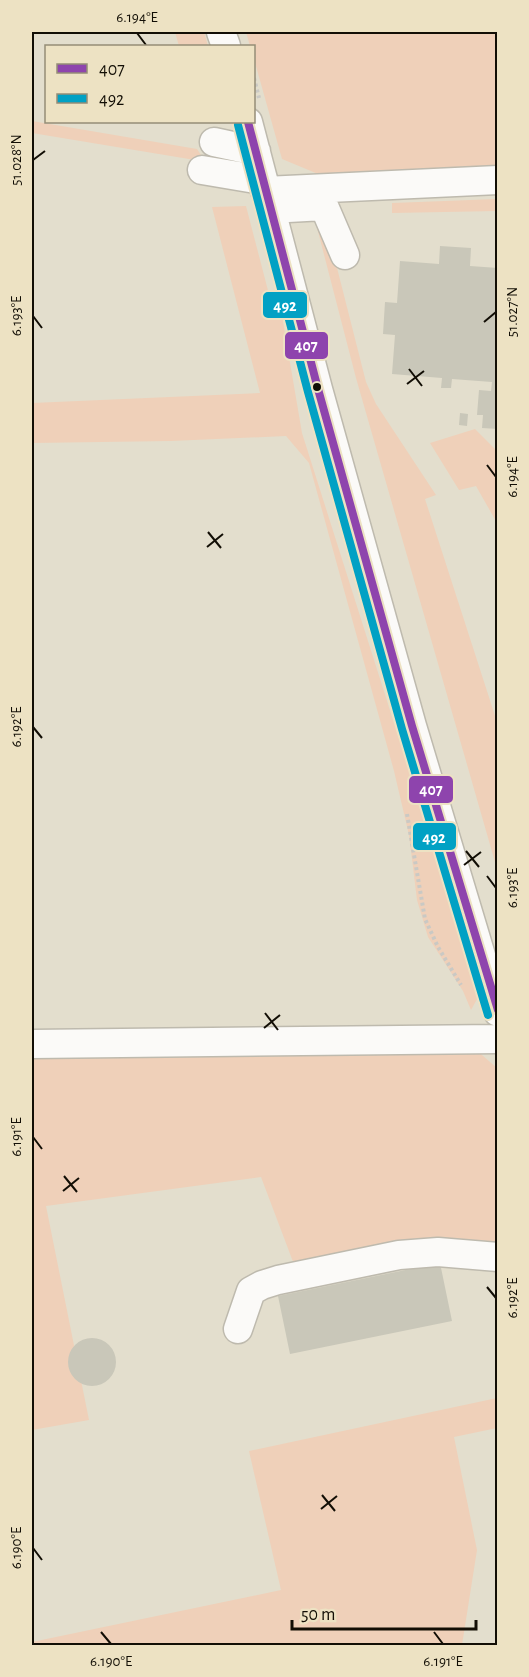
<svg xmlns="http://www.w3.org/2000/svg" width="529" height="1677" font-family="'Alegreya Sans',sans-serif">
	<style>
		.green { fill: #efd0b9 }
		.building { fill: #c9c7b9 }
		.lines { fill: none; stroke-linecap: round; stroke-linejoin: round }
		.minor-casing { stroke: #bebaae; stroke-width: 31 }
		.path { stroke: #cac9c4; stroke-width: 4; stroke-dasharray: 3 3; stroke-linecap: butt }
		.minor { stroke: #fbfaf8; stroke-width: 28 }
		.bus-1-casing { stroke: #ede2c3; stroke-width: 12 }
		.bus-2-casing { stroke: #ede2c3; stroke-width: 12 }
		.bus-1 { stroke: #8e44ad; stroke-width: 8 }
		.bus-2 { stroke: #01a1c4; stroke-width: 8 }
		.ticks { fill: none; stroke: #120e05; stroke-width: 2 }
		.bus-dot { fill: #120e05; stroke: #ede2c3; stroke-width: 2 }
		.line-badge { stroke: #ede2c3; stroke-width: 2 }
		.badge-label { font-size: 16px; text-anchor: middle; font-weight: bold; fill: #fff }
		.neatline { fill: none; stroke: #120e05; stroke-width: 2 }
		.ticks-label { font-size: 15px; text-anchor: middle; fill: #120e05 }
	</style>
	<rect width="100%" height="100%" fill="#e3decd"/>
	<path class="green" d="M175 32H204L208 46H179Z
		M246 32H497V175L335 181 282 159 254 59V46H250Z
		M32 121 197 149 201 155V161L32 133Z
		M497 199V211L392 213V203Z
		M246 206 271 302 280 304 302 433 480 994 471 1010 463 991 428 937 417 900 409 835 394 771 309 463 286 436 171 441 32 443V403L260 393 212 207Z
		M314 216 334 256 366 382 376 404 436 495 425 499 497 722V869L356 378Z
		M475 429 497 451V523L476 486 459 490 430 443Z
		M475 1049 497 1068V1246L295 1267 261 1177 46 1206 89 1420 32 1430V1056Z
		M497 1398V1428L454 1437 477 1550 462 1645H32V1642L281 1590 249 1451Z"/>
	<path class="building" d="M440 246 471 248 470 266 498 268V429L482 428 483 415H477L479 390 491 391 492 382 452 379 451 388H441L442 378 392 374 395 335 383 334 385 302 397 303 400 261 439 264Z
		M460 413 468 414 467 426 459 425Z
		M440 1263 452 1321 290 1354 278 1296Z
		M68 1362a24 24 0 1 1 48 0a24 24 0 1 1-48 0Z"/>
	<g class="lines">
		<g class="minor-casing">
			<path id="minor" d="M221 32 226 46
				M248 122 318 389 412 726 498 1012
				M214 142 256 151
				M202 170 262 180
				M265 191 498 180
				M288 208 324 206 345 255
				M32 1044 498 1039
				M238 1329 251 1291 262 1285 278 1280 399 1255 438 1252 498 1257"/>
		</g>
		<path class="path" d="M254 78 259 98
			M407 814 425 919 438 947 461 985"/>
		<use href="#minor" class="minor"/>
		<g class="bus-1-casing">
			<path id="bus-1" d="M248 122 318 389 412 726 498 1010"/>
		</g>
		<g class="bus-2-casing">
			<path id="bus-2" d="M238 125 308 392 402 729 488 1015"/>
		</g>
		<use href="#bus-1" class="bus-1"/>
		<use href="#bus-2" class="bus-2"/>
	</g>
	<path class="ticks" d="M137 33 146 45M33 160 45 151M33 316 42 328M484 322 496 312M409 369 422 386M407 384 424 371M487 465 496 477M208 532 221 548M207 547 223 534M33 727 42 738M466 851 479 867M464 865 481 852M487 876 496 888M265 1013 278 1030M264 1028 280 1015M33 1137 42 1149M64 1176 77 1192M63 1191 79 1178M487 1287 496 1298M322 1495 335 1511M321 1509 337 1496M33 1548 42 1560M101 1632 111 1644M434 1632 443 1644"/>
	<circle class="bus-dot" cx="317" cy="387" r="5"/>
	<g class="line-badge">
		<rect x="262" y="291" width="46" height="28" rx="6" fill="#01a1c4"/>
		<rect x="284" y="331" width="45" height="29" rx="6" fill="#8e44ad"/>
		<rect x="408" y="775" width="46" height="29" rx="6" fill="#8e44ad"/>
		<rect x="412" y="822" width="45" height="29" rx="6" fill="#01a1c4"/>
	</g>
	<g class="badge-label">
		<text x="285" y="311">492</text>
		<text x="306" y="351">407</text>
		<text x="431" y="795">407</text>
		<text x="434" y="843">492</text>
	</g>
	<rect width="529" height="1677" fill="none" stroke="#ede2c3" stroke-width="66"/>
	<rect x="45" y="45" width="210" height="78" fill="#ede2c3" stroke="#958d77" stroke-width="1.5"/>
	<rect x="57" y="64" width="30" height="9" fill="#8e44ad" stroke="#958d77" stroke-width="1.5"/>
	<text x="99" y="75" font-size="18" fill="#120e05">407</text>
	<rect x="57" y="94" width="30" height="9" fill="#01a1c4" stroke="#958d77" stroke-width="1.5"/>
	<text x="99" y="105" font-size="18" fill="#120e05">492</text>
	<path d="M292 1620v9h184v-9" fill="none" stroke="#120e05" stroke-width="3"/>
	<text x="301" y="1620" font-size="18" fill="#120e05" stroke="#ede2c3" stroke-width="4.5" paint-order="stroke">50 m</text>
	<rect x="33" y="33" width="463" height="1611" class="neatline"/>
	<g class="ticks-label">
		<text x="137" y="22">6.194°E</text>
		<text transform="translate(16 160) rotate(-90)" y="5">51.028°N</text>
		<text transform="translate(512 312) rotate(-90)" y="5">51.027°N</text>
		<text transform="translate(16 316) rotate(-90)" y="5">6.193°E</text>
		<text transform="translate(512 477) rotate(-90)" y="5">6.194°E</text>
		<text transform="translate(16 727) rotate(-90)" y="5">6.192°E</text>
		<text transform="translate(512 888) rotate(-90)" y="5">6.193°E</text>
		<text transform="translate(16 1137) rotate(-90)" y="5">6.191°E</text>
		<text transform="translate(512 1298) rotate(-90)" y="5">6.192°E</text>
		<text transform="translate(16 1548) rotate(-90)" y="5">6.190°E</text>
		<text x="111" y="1666">6.190°E</text>
		<text x="443" y="1666">6.191°E</text>
	</g>
</svg>
